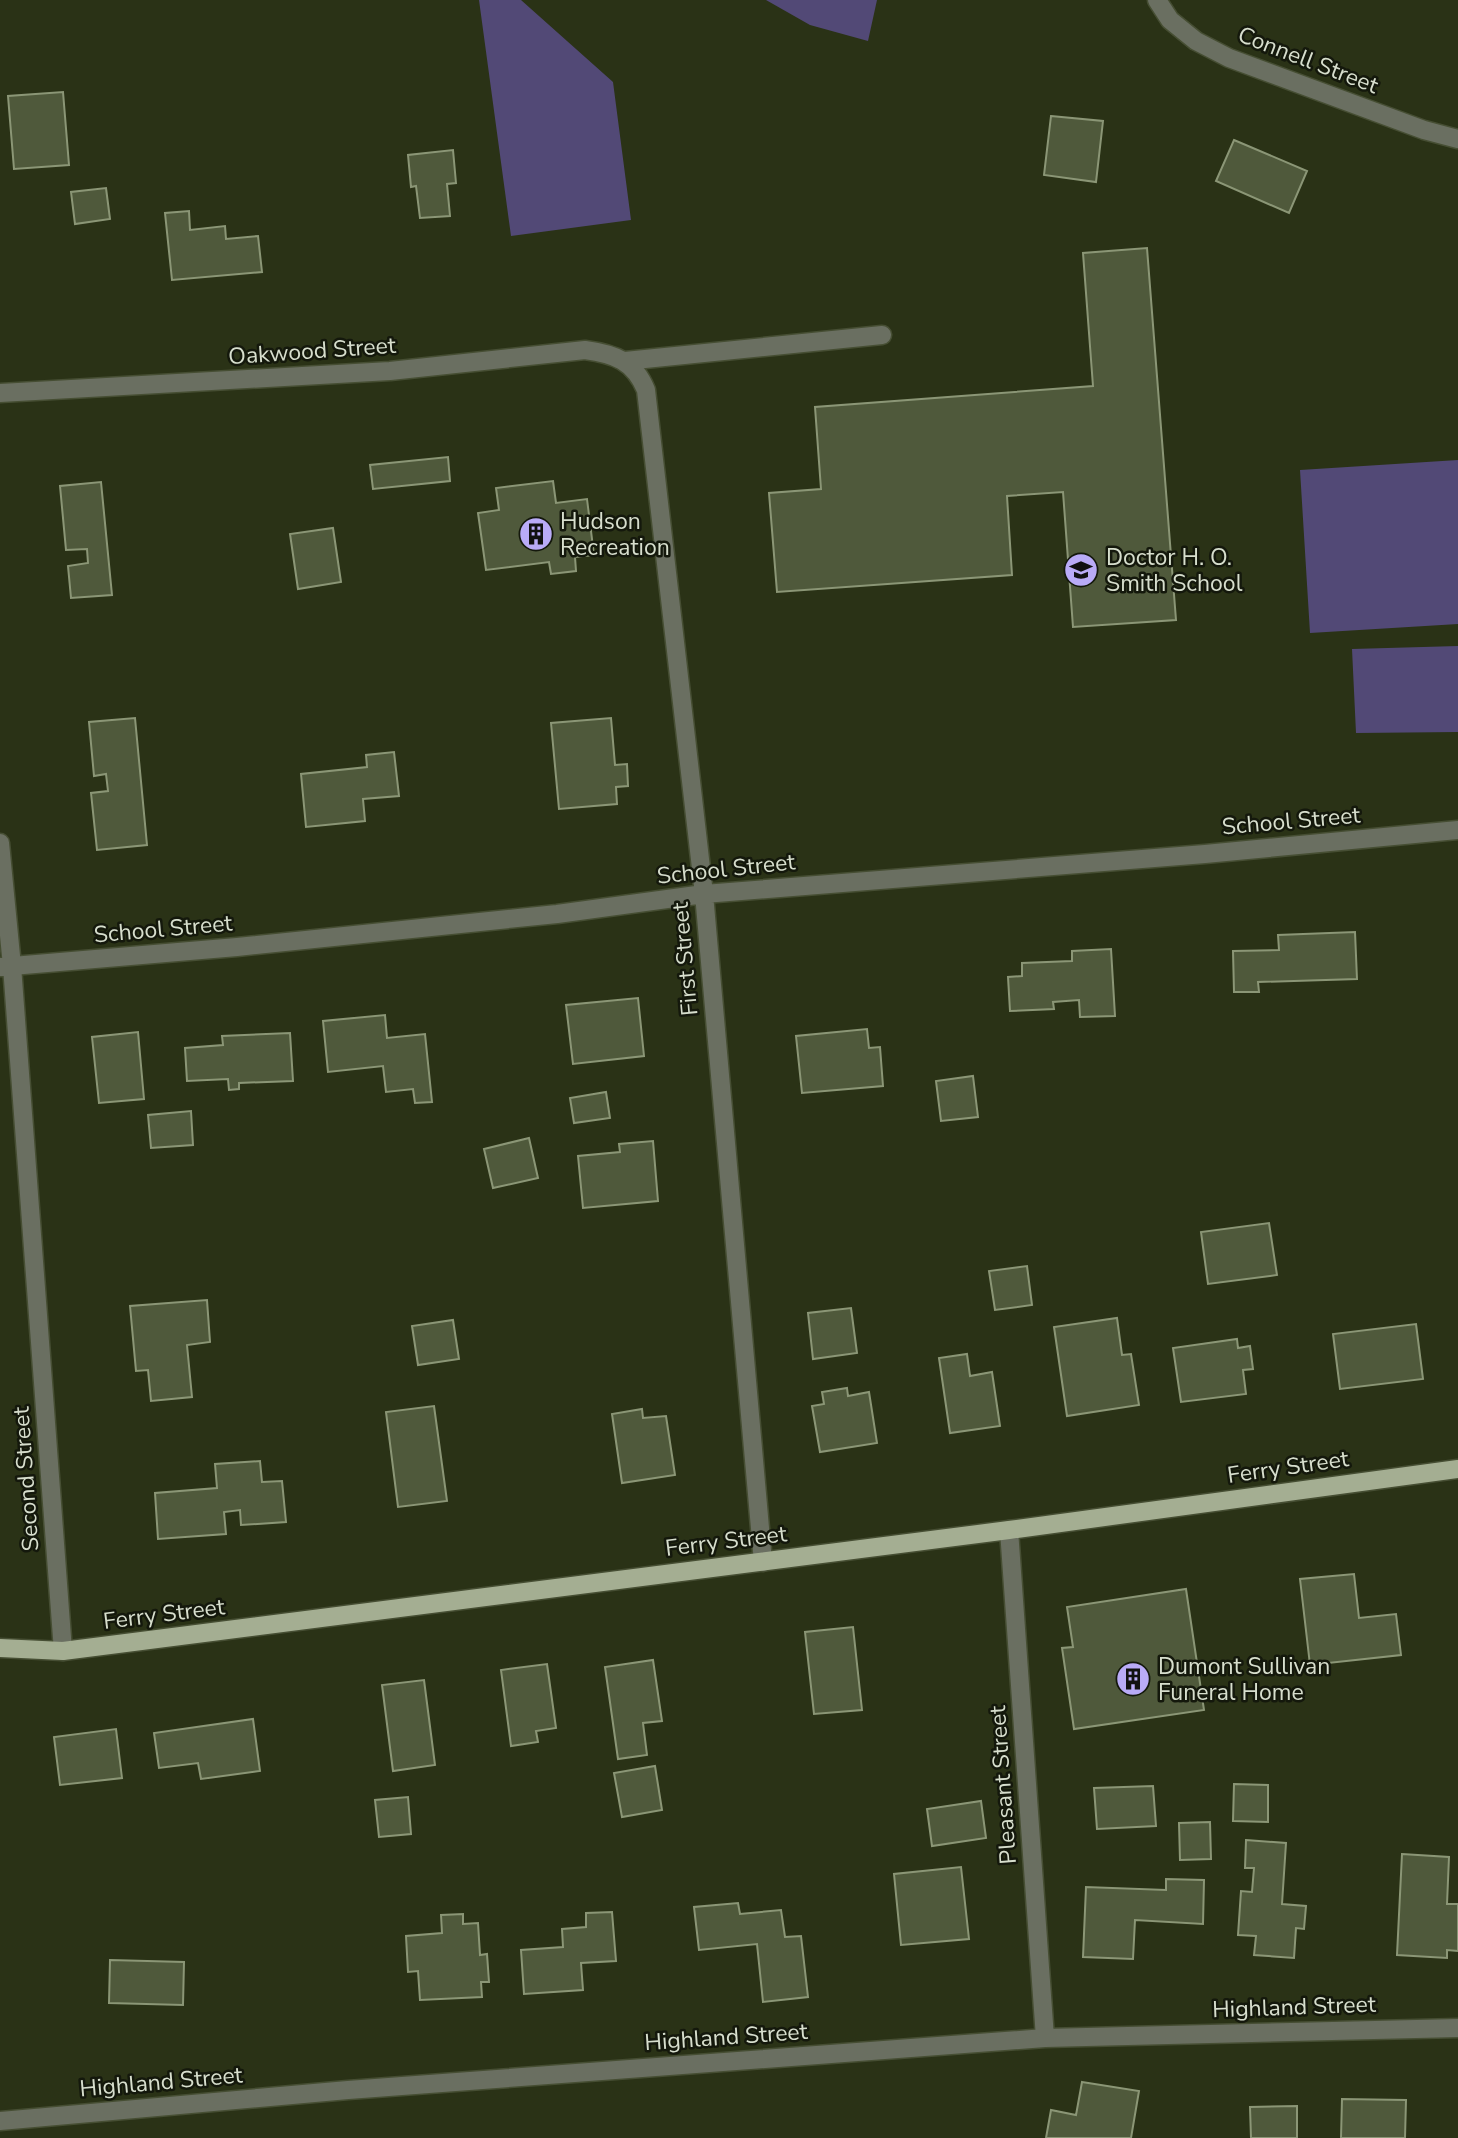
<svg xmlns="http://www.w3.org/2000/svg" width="1458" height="2138" font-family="'Nunito Sans',sans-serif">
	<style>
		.green { fill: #524976 }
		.building { fill: #4f593b; stroke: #8b9676; stroke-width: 2 }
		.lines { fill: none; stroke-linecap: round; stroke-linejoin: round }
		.minor-casing { stroke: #464e33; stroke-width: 21 }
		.major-casing { stroke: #464e33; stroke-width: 21 }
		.minor { stroke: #6a6f61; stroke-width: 18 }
		.major { stroke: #a4ae92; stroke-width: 18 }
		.labels { text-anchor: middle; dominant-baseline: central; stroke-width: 5; stroke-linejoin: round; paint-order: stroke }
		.street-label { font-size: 23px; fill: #d7decd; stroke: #14180c }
		.poi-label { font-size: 23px; fill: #d7decd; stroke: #14180c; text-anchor: start }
	</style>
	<rect width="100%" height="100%" fill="#2a3216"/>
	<path class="green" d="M479 0H521L613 82 631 220 511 236Z
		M766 0H877L868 41 810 25Z
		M1458 460V624L1310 633 1300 470Z
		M1458 646V732L1356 733 1352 649Z"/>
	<path class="building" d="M63 92 69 165 14 169 8 96Z
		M1051 116 1103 121 1096 182 1044 175Z
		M1234 140 1307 171 1289 213 1216 181Z
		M453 150 456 183 447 184 450 216 420 218 416 186 411 187 408 155Z
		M106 188 110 219 75 224 71 192Z
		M189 211 190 230 225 226 226 239 258 236 262 272 172 280 165 213Z
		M1147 248 1176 620 1073 627 1063 492 1007 496 1012 575 777 592 769 493 821 489 815 407 1093 386 1083 253Z
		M448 457 450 481 373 489 370 465Z
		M553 481 556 503 587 499 594 555 575 557 576 571 551 574 549 562 486 570 478 513 499 510 496 488Z
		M101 482 112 595 71 598 68 566 88 563 87 549 66 550 60 486Z
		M333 528 341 582 298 589 290 534Z
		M135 718 147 845 97 850 91 793 108 791 106 774 94 776 89 722Z
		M611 718 615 765 627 764 628 786 616 787 617 804 559 809 551 723Z
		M394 752 399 796 363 799 365 821 306 827 301 774 367 767 366 755Z
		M1355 932 1357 979 1258 982 1259 992H1234L1233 951 1279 950 1278 935Z
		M1111 949 1115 1016 1080 1017 1079 1000 1053 1002 1054 1009 1010 1011 1008 977 1022 976V963L1072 961V951Z
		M638 998 644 1056 573 1064 566 1005Z
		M385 1015 387 1038 425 1034 432 1102 415 1103 413 1089 386 1092 383 1066 328 1072 323 1021Z
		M867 1029 869 1048 880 1047 883 1086 802 1093 796 1036Z
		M138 1032 144 1099 99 1103 92 1037Z
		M290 1033 293 1081 239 1083V1089L229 1090 228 1079 187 1081 185 1048 223 1045 222 1036Z
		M973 1076 978 1117 941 1121 936 1081Z
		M606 1092 610 1118 574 1123 570 1098Z
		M191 1111 193 1145 151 1148 148 1115Z
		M529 1138 538 1178 493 1188 484 1149Z
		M653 1141 658 1201 583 1208 578 1156 620 1152 619 1144Z
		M1269 1223 1277 1275 1208 1284 1201 1232Z
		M1027 1266 1032 1305 995 1310 989 1271Z
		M207 1300 210 1342 187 1345 192 1397 151 1401 148 1370 136 1371 130 1306Z
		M851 1308 857 1353 813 1359 808 1313Z
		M1117 1318 1122 1355 1131 1354 1139 1405 1067 1416 1054 1327Z
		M453 1320 459 1359 418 1365 412 1326Z
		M1416 1324 1423 1379 1340 1389 1333 1334Z
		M1237 1339 1238 1348 1250 1346 1253 1369 1243 1370 1246 1394 1181 1402 1173 1348Z
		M967 1354 970 1376 992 1372 1000 1426 950 1433 939 1358Z
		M847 1388 848 1396 869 1392 877 1443 820 1452 812 1406 824 1404 822 1392Z
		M434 1406 447 1501 398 1507 386 1412Z
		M642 1409 643 1418 666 1416 675 1475 622 1483 612 1414Z
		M260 1461 262 1482 282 1481 286 1522 241 1525 240 1510 224 1512 226 1534 158 1539 155 1493 217 1488 215 1464Z
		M1354 1574 1359 1618 1396 1614 1401 1655 1310 1665 1300 1579Z
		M1186 1589 1204 1710 1074 1729 1062 1648 1073 1647 1067 1607Z
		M853 1627 862 1710 814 1714 805 1632Z
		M653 1660 662 1721 643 1723 647 1755 618 1759 605 1667Z
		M547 1664 556 1728 536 1731 538 1742 511 1746 501 1670Z
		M424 1680 435 1765 393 1771 382 1685Z
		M253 1719 260 1771 201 1779 198 1763 159 1768 154 1733Z
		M116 1729 122 1778 60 1785 54 1737Z
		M655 1766 662 1810 622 1817 614 1773Z
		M1234 1784 1268 1785V1822L1233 1821Z
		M1153 1786 1156 1826 1097 1829 1094 1788Z
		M408 1797 411 1834 379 1837 375 1800Z
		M981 1801 986 1838 932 1846 927 1809Z
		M1210 1822 1211 1859 1180 1860 1179 1823Z
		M1246 1840 1286 1843 1282 1904 1306 1906 1304 1929 1296 1928 1294 1958 1254 1955 1256 1936 1238 1935 1241 1891 1252 1892 1254 1868H1245Z
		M1402 1854 1449 1857 1447 1904H1458V1951L1447 1950V1958L1397 1955Z
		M961 1867 969 1939 901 1945 894 1874Z
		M1166 1879 1204 1880 1203 1924 1135 1920 1133 1959 1083 1957 1086 1887 1166 1890Z
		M738 1903 740 1914 781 1910 785 1937 801 1936 808 1997 763 2002 757 1944 699 1950 694 1907Z
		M612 1912 616 1961 581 1963 583 1990 524 1994 521 1950 563 1947 562 1929 586 1927V1913Z
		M463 1914V1924L478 1923 480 1955 487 1954 489 1982H481L482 1997 420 2000 418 1971 408 1972 406 1936 442 1933 441 1915Z
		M110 1960 184 1962 183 2005 109 2003Z
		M1082 2082 1139 2091 1131 2138H1046L1051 2110 1076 2115Z
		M1342 2099 1406 2100 1405 2138H1341Z
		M1297 2106V2138H1251L1250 2107Z"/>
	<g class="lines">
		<g class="minor-casing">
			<path id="minor" d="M1157 0 1170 20 1196 41 1229 58 1424 130 1458 139
				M625 361 882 335
				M0 393 390 371 585 350C615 354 634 361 646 390L704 894 763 1562
				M0 843 12 966 63 1651
				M0 967 237 947 557 914 704 894 1205 854 1458 830
				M1009 1530 1045 2038
				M0 2121 348 2090 1045 2038 1458 2028"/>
		</g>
		<g class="major-casing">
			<path id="major" d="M0 1648 63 1651 1009 1530 1458 1469"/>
		</g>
		<use href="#minor" class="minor"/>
		<use href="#major" class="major"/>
	</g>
	<defs>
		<g id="building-disc" transform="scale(1.75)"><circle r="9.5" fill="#b9abf7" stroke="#14180c"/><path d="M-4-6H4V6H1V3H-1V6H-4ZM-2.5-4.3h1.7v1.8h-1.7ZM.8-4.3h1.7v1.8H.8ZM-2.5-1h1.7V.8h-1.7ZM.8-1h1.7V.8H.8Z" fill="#111"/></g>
		<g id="school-disc" transform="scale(1.75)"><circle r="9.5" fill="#b9abf7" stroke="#14180c"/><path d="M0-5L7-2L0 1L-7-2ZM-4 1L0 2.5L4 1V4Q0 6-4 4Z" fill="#111"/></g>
	</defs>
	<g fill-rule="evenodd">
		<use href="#building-disc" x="536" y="534"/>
		<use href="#school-disc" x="1081" y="570"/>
		<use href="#building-disc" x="1133" y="1679"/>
	</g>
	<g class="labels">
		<g class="street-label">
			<text transform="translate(1308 60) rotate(21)">Connell Street</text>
			<text transform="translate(312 351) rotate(-4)">Oakwood Street</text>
			<text transform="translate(1291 821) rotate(-5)">School Street</text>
			<text transform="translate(726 869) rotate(-6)">School Street</text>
			<text transform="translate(163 929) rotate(-5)">School Street</text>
			<text transform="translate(685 959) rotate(-95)">First Street</text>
			<text transform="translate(1288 1467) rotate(-8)">Ferry Street</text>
			<text transform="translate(26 1479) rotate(-94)">Second Street</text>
			<text transform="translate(726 1541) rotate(-7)">Ferry Street</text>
			<text transform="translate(164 1614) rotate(-7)">Ferry Street</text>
			<text transform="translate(1003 1785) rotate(-94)">Pleasant Street</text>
			<text transform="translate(1294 2007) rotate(-2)">Highland Street</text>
			<text transform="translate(726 2037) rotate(-4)">Highland Street</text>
			<text transform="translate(161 2082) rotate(-5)">Highland Street</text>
		</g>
		<g class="poi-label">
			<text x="560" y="521">Hudson<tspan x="560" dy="26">Recreation</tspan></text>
			<text x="1106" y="557">Doctor H. O.<tspan x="1106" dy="26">Smith School</tspan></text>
			<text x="1158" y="1666">Dumont Sullivan<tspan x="1158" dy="26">Funeral Home</tspan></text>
		</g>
	</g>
</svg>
